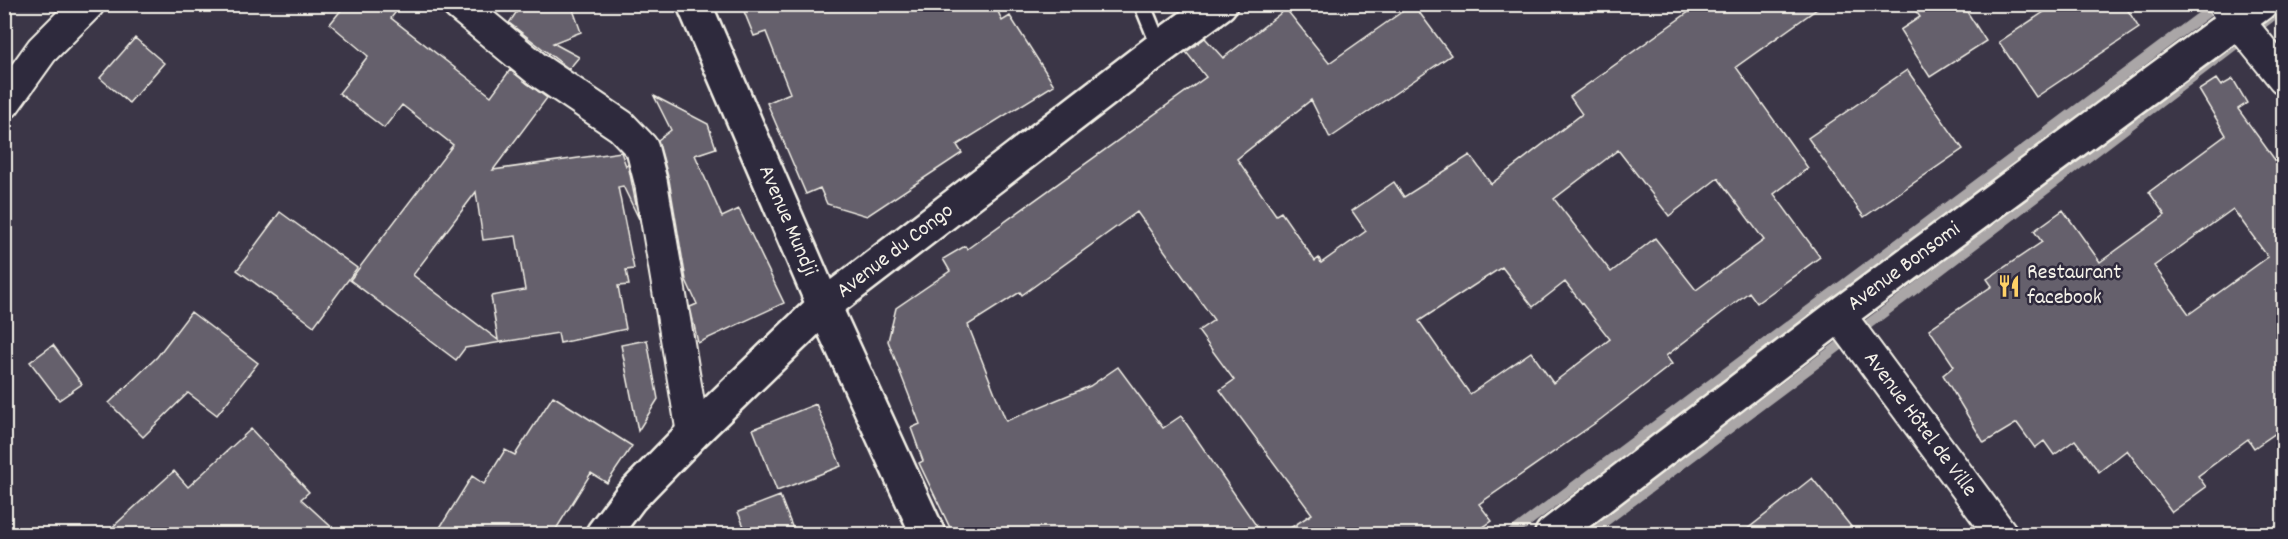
<svg xmlns="http://www.w3.org/2000/svg" width="2288" height="539" font-family="Dekko,sans-serif">
	<style>
		.lines { fill: none; stroke-linecap: round; stroke-linejoin: round }
		.stream { stroke: #aaa6a7; stroke-width: 10 }
		.building { fill: #65616c; stroke: #f4f1e8; stroke-width: 1.5; fill-rule: evenodd }
		.service-casing { stroke: #f4f1e8; stroke-width: 20 }
		.minor-casing { stroke: #f4f1e8; stroke-width: 36 }
		.tertiary-casing { stroke: #f4f1e8; stroke-width: 38 }
		.primary-casing { stroke: #f4f1e8; stroke-width: 38 }
		.service { stroke: #2f2a3d; stroke-width: 15 }
		.minor { stroke: #2f2a3d; stroke-width: 32 }
		.tertiary { stroke: #2f2a3d; stroke-width: 33 }
		.primary { stroke: #2f2a3d; stroke-width: 33 }
		.labels { text-anchor: middle; dominant-baseline: central; stroke-width: 5; stroke-linejoin: round; paint-order: stroke }
		.street-label { font-size: 22px; fill: #f4f1e8; stroke: #2f2a3d }
		.poi-label { font-size: 22px; fill: #f4f1e8; stroke: #2f2a3d; text-anchor: start }
	</style>
	<rect width="100%" height="100%" fill="#3b3647"/>
	<filter id="ink" filterUnits="userSpaceOnUse"><feTurbulence type="fractalNoise" baseFrequency=".0167" numOctaves="2"/><feDisplacementMap in="SourceGraphic" scale="12" xChannelSelector="R" yChannelSelector="G"/><feConvolveMatrix kernelMatrix="1 2 1 2 8 2 1 2 1" color-interpolation-filters="sRGB"/></filter>
	<g filter="url(#ink)">
		<g class="lines">
			<path class="stream" d="M1511 534 2218 4
				M1588 534 1931 277 2284 7"/>
		</g>
		<path class="building" d="M346 4H402L391 18 491 96 510 70 547 98 493 170 621 152 626 166 628 164 639 219 623 186 618 187 634 269 626 270 629 285 618 286 626 329 560 343 558 333 465 348 456 360 350 280 453 145 402 105 384 128 339 93 368 56 330 24ZM476 192 483 240 516 236 525 290 491 296 498 340 413 275Z
			M522 4H571L581 32 553 43 579 57 569 69 509 23Z
			M741 4H995L1002 21 1010 16 1054 85 957 145 962 153 867 216 827 204 820 188 806 194 767 103 790 93 766 32 754 36Z
			M1413 4 1451 55 1330 138 1311 100 1237 159 1276 215 1281 212 1315 261 1319 258 1321 263 1366 231 1352 211 1394 182 1404 197 1470 155 1491 184 1582 114 1570 97 1700 4H1824L1736 67 1808 168 1774 194 1820 257 1757 303 1749 292 1666 356 1672 364 1601 419 1479 504 1492 521 1473 534H1281L1312 514 1220 390 1234 380 1198 331 1214 320 1137 212 1022 295 1020 292 968 325 1006 421 1090 386 1118 367 1163 428 1181 416 1262 534H953L919 463 923 461 911 428 920 424 888 341 896 308 950 271 943 259 965 246 967 249 1206 77 1186 52 1205 38 1223 58 1286 9 1329 63ZM1618 150 1669 216 1718 178 1764 240 1696 290 1655 238 1611 272 1554 199ZM1502 267 1533 307 1565 282 1610 339 1553 383 1531 352 1470 394 1419 321Z
			M1911 4H1962L1986 41 1930 77 1900 30 1920 17Z
			M2056 4H2124L2139 28 2036 97 1999 42Z
			M135 38 164 63 129 103 100 78Z
			M1907 70 1963 149 1864 217 1808 138Z
			M2216 79 2221 86 2233 79 2247 103 2238 109 2283 171V428L2254 448 2248 439 2198 476 2206 487 2172 512 2127 450 2099 472 2075 440 2054 455 2044 441 2035 448 2017 423 1984 443 1943 375 1954 366 1929 329 1992 286 1987 279 2042 242 2034 231 2063 210 2100 262 2165 215 2149 192 2226 135 2199 90ZM2233 209 2268 257 2189 314 2154 266Z
			M654 96 708 124 716 148 695 155 722 217 739 209 784 303 698 343 690 307 697 304 686 280 669 180 658 140 671 130Z
			M280 212 357 268 314 326 237 270Z
			M191 312 258 363 217 415 188 393 143 437 109 403 157 357Z
			M647 340 658 399 638 431 621 345Z
			M53 345 82 384 59 400 30 362Z
			M553 396 632 446 607 483 591 473 553 534H436L472 476 484 484 505 450 515 455Z
			M816 404 841 466 777 491 753 429Z
			M251 429 309 492 301 499 339 534H105L174 471 188 487Z
			M1812 478 1857 534H1741Z
			M780 496 795 534H747L738 512Z"/>
		<g class="lines">
			<g class="service-casing">
				<path id="service" d="M1142 4 1160 48"/>
			</g>
			<g class="minor-casing">
				<g id="minor">
					<path d="M458 4 538 70 621 126 642 148 651 183 693 433"/>
					<path d="M2224 4 2284 78"/>
					<path d="M4 103 42 50 88 4"/>
					<path id="s1" d="M1839 315 2001 534"/>
				</g>
			</g>
			<g class="tertiary-casing">
				<g id="tertiary">
					<path id="s2" d="M694 4 824 306 928 534"/>
					<path id="s3" d="M603 534 630 498 693 433 824 306 1160 48 1220 4"/>
				</g>
			</g>
			<g class="primary-casing">
				<g id="primary">
					<path id="s4" d="M1552 534 1839 315 2260 4"/>
				</g>
			</g>
			<use href="#service" class="service"/>
			<use href="#minor" class="minor"/>
			<use href="#tertiary" class="tertiary"/>
			<use href="#primary" class="primary"/>
		</g>
	</g>
	<defs>
		<g id="restaurant-bare" transform="scale(1.8)"><path d="M-5-6h1v4h1v-4h1v4h1v-4h1v5L-1.5 .5V6h-2V.5L-5-1ZM5-6V6H3V1.5H1.5Q1.5-4 5-6Z" fill="#ffd166" stroke="#2f2a3d" stroke-width="2.5" paint-order="stroke"/></g>
	</defs>
	<g fill-rule="evenodd">
		<use href="#restaurant-bare" x="2009" y="286"/>
	</g>
	<g class="labels">
		<g class="street-label">
			<text stroke="none"><textPath href="#s2" startOffset="236">Avenue Mundji</textPath></text>
			<text stroke="none"><textPath href="#s3" startOffset="408">Avenue du Congo</textPath></text>
			<text stroke="none"><textPath href="#s4" startOffset="442">Avenue Bonsomi</textPath></text>
			<text stroke="none"><textPath href="#s1" startOffset="136">Avenue Hôtel de Ville</textPath></text>
		</g>
		<g class="poi-label">
			<text x="2027" y="273">Restaurant<tspan x="2027" dy="25">facebook</tspan></text>
		</g>
	</g>
	<rect width="2288" height="539" fill="none" stroke="#2f2a3d" stroke-width="24"/>
	<rect x="12" y="12" width="2264" height="515" fill="none" stroke="#f4f1e8" stroke-width="2" filter="url(#ink)"/>
</svg>
